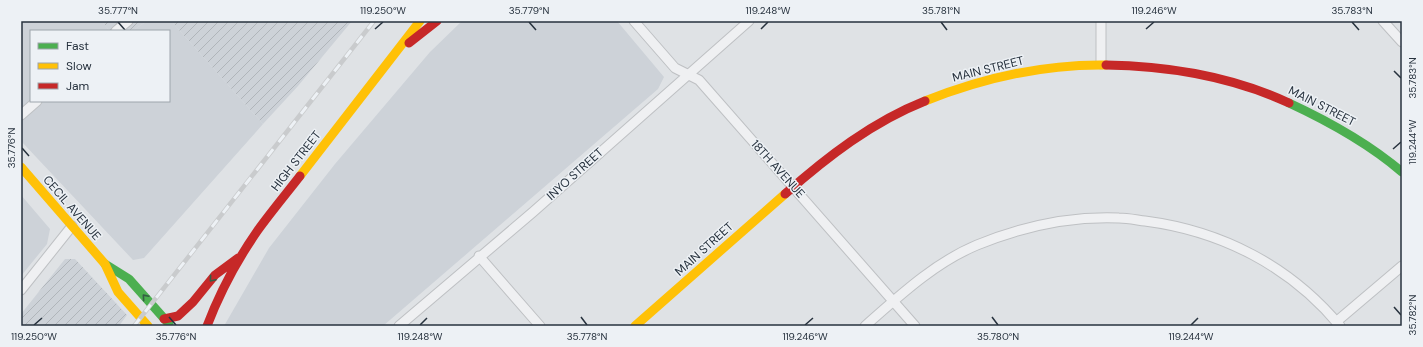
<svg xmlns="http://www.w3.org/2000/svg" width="1423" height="347" font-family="'DM Sans',sans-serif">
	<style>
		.built { fill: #cdd2d8 }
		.industrial { fill: url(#industrial-furrows) }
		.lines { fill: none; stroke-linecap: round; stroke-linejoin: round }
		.street-casing { stroke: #bec0c3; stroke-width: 11 }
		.street { stroke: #eff0f2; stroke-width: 9 }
		.fast { stroke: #4caf50; stroke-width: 9 }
		.slow { stroke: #ffc107; stroke-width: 9 }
		.jam { stroke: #c62828; stroke-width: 9 }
		.rail-casing { stroke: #c9cbcd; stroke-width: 4.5 }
		.rail { stroke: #edf1f5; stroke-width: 3; stroke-dasharray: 9; stroke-linecap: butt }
		.oneway { stroke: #345e44 }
		.ticks { fill: none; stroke: #27323e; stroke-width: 1.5 }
		.labels { text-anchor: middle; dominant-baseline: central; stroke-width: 3; stroke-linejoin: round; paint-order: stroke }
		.street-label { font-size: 12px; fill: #27323e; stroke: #edf1f5 }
		.neatline { fill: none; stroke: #27323e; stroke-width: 1.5 }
		.ticks-label { font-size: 10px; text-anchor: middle; fill: #27323e }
	</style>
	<defs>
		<pattern id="industrial-furrows" width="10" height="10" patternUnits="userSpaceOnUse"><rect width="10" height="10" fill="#cdd2d8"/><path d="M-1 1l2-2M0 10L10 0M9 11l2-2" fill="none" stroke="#b0b5ba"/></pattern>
	</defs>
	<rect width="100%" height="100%" fill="#dfe2e5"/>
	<path class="built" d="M23 21H101L110 31H31V101H169V31H132L147 21H171L263 124 144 258 133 260 21 141V26Z
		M462 21H617L664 77 658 89 383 326H224L269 248 335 164 430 52Z
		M21 195 50 229 47 244 21 276Z"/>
	<path class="industrial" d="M101 21H147L132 31H110Z
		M171 21H352L298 86 263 124Z
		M65 259H75L127 315 119 326H21V314Z"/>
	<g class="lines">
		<g class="street-casing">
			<path id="street" d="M634 21 675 68 699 80 915 326
				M1383 21 1402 42
				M116 31 128 21
				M1101 64V21
				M21 115 37 101
				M479 256 540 326
				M21 290 72 226
				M1336 322 1402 266
				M399 326 533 212 749 21
				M865 326C899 296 934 263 977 245 1021 227 1071 216 1119 218 1127 218 1137 220 1145 221 1222 231 1290 266 1340 326"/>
		</g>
		<use href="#street" class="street"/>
		<path class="fast" d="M1289 103C1330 122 1368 143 1402 172
			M105 264 129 279 169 324"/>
		<path class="slow" d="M925 101C983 78 1044 64 1106 65
			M21 167 105 264 118 292 148 326
			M300 176 420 21
			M635 326 785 194"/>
		<path class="jam" d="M409 43 437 21
			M1106 65C1169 66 1231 76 1289 103
			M785 194C827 157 872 122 925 101
			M164 319 178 316 193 302 215 275 238 258
			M207 326C220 292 237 260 258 230 271 212 286 194 300 176"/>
		<g class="rail-casing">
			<path id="rail" d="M134 326 374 21"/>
		</g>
		<use href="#rail" class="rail"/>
	</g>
	<defs><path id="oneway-chevron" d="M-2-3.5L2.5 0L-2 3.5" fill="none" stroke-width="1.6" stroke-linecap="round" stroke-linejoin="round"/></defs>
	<g class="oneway">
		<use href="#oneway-chevron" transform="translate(212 279) rotate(130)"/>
		<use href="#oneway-chevron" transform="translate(145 297) rotate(-131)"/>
	</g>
	<path class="ticks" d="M118 22 125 30M529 22 536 30M941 22 947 30M1352 22 1359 30M375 29 383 22M761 29 768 22M1146 29 1154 22M1394 71 1401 78M22 148 29 156M1393 149 1401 142M1394 307 1401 315M169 317 176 325M581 317 587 325M992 317 998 325M34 325 42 318M420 325 427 318M805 325 813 318M1191 325 1198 318"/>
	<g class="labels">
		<g class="street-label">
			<text transform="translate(988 69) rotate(-14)">MAIN STREET</text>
			<text transform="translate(1322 106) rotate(27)">MAIN STREET</text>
			<text transform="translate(296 161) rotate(-52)">HIGH STREET</text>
			<text transform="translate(778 169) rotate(48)">18TH AVENUE</text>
			<text transform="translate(575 174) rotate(-42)">INYO STREET</text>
			<text transform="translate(72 208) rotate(49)">CECIL AVENUE</text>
			<text transform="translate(704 249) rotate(-42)">MAIN STREET</text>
		</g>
	</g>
	<rect width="1423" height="347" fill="none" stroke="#edf1f5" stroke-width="44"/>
	<rect x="30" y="30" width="140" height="72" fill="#edf1f5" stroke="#9ea5ac"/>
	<rect x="38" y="43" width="20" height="6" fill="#4caf50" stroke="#9ea5ac"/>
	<text x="66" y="50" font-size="12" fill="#27323e">Fast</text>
	<rect x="38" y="63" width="20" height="6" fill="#ffc107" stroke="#9ea5ac"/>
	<text x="66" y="70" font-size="12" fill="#27323e">Slow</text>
	<rect x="38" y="83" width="20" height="6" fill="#c62828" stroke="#9ea5ac"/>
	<text x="66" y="90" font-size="12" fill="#27323e">Jam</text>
	<rect x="22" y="22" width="1379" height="303" class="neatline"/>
	<g class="ticks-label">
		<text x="118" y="14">35.777°N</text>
		<text x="383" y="14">119.250°W</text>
		<text x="529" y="14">35.779°N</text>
		<text x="768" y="14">119.248°W</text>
		<text x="941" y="14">35.781°N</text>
		<text x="1154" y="14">119.246°W</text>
		<text x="1352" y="14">35.783°N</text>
		<text transform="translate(1412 78) rotate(-90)" y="4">35.783°N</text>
		<text transform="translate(1412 142) rotate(-90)" y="4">119.244°W</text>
		<text transform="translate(11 148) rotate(-90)" y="4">35.776°N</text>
		<text transform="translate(1412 315) rotate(-90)" y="4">35.782°N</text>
		<text x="34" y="340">119.250°W</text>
		<text x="176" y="340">35.776°N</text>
		<text x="420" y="340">119.248°W</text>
		<text x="587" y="340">35.778°N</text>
		<text x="805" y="340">119.246°W</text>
		<text x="998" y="340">35.780°N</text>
		<text x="1191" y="340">119.244°W</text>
	</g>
</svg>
